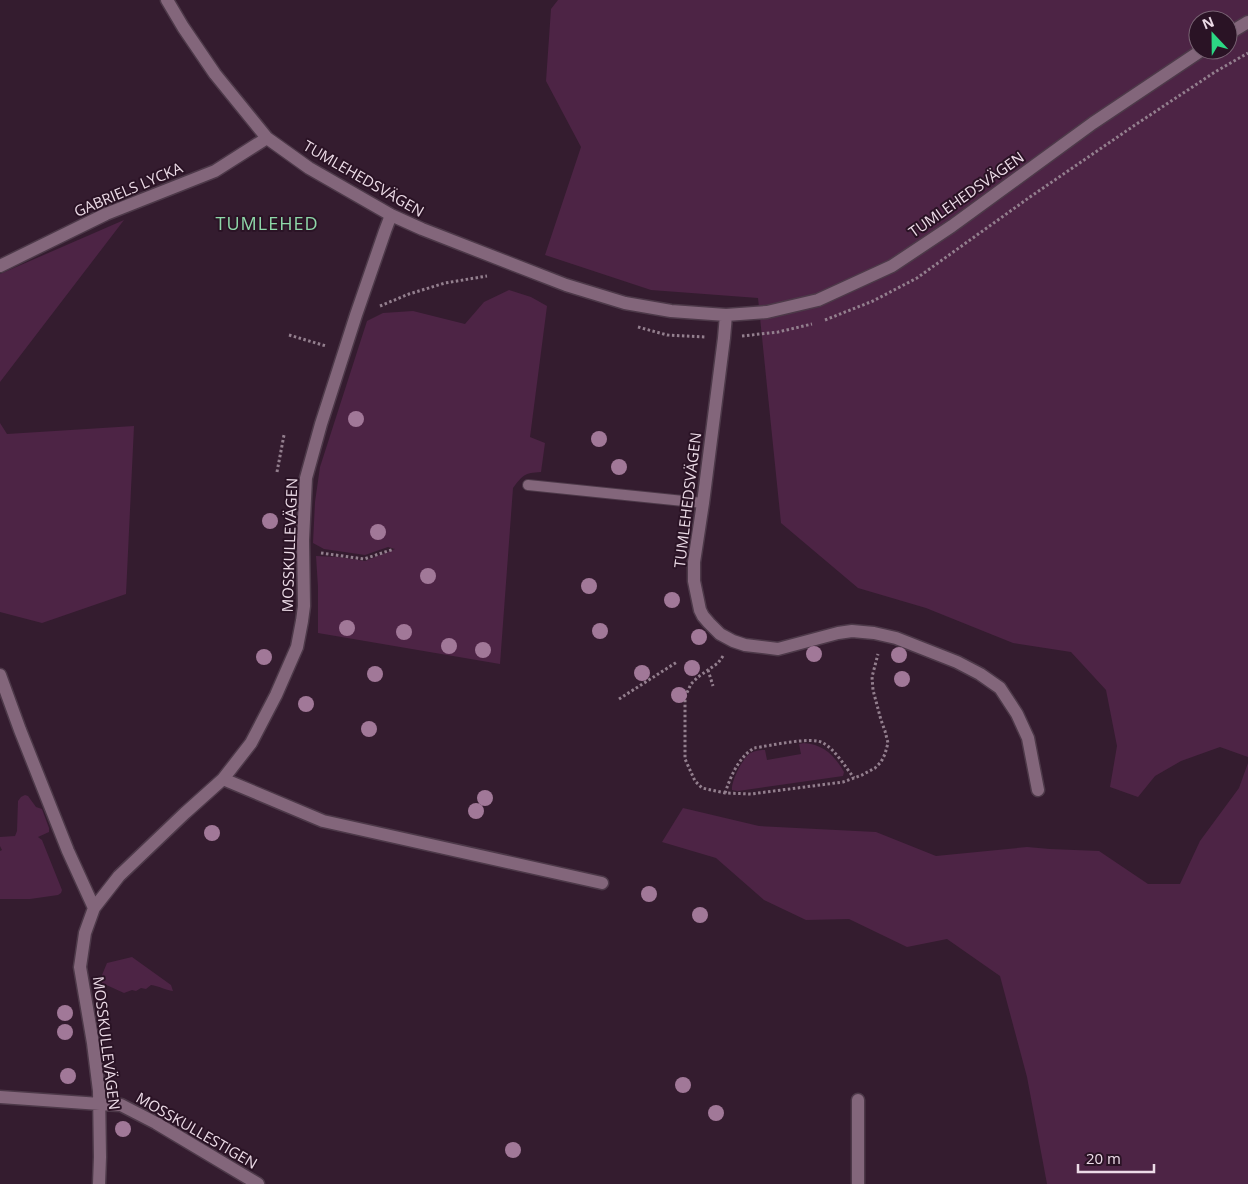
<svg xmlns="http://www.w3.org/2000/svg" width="1248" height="1184" font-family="'Open Sans',sans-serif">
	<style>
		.green { fill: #4d2445; fill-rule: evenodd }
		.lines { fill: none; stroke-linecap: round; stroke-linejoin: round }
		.service-casing { stroke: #4d3949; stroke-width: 12 }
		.minor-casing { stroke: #4d3949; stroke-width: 15 }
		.path { stroke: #937f8e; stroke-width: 3; stroke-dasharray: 2.5 2.5; stroke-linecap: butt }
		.service { stroke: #83667b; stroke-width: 10 }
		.minor { stroke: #83667b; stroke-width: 12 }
		.tree { fill: #a17898 }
		.labels { text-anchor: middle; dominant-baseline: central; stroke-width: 4; stroke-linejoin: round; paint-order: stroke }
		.street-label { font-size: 15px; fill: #ecdbe7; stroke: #2a1325 }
		.quarter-label { font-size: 18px; letter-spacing: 1px; fill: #8ed8a9; stroke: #2a1325 }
	</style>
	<rect width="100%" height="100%" fill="#341c2f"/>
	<path class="green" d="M558 0H1248V757L1220 747 1181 761 1155 776 1138 797 1110 787 1117 746 1106 690 1071 652 1013 643 926 608 858 588 781 523 758 298 651 290 545 255 581 147 546 81 551 9ZM1198 20H1228V50H1198Z
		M124 220 0 382V274Z
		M509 290 531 297 547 306 530 437 545 443 541 472C524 473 523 475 513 488L500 664 318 633V587L316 556 339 557 365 561 395 549 388 547 365 555 324 549 313 543 315 502 320 467 367 321 383 313 413 311 465 324 484 302Z
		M0 423 7 434 134 426 126 594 42 623 0 612Z
		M804 743C823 744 835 756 844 772L843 776 738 791 732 790C731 781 742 760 749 754 753 751 760 750 765 750L767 760 801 754 799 744Z
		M1248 763V1184H1047L1027 1077 1000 976 947 939 907 947 849 919 806 920 764 900 716 858 662 842 683 808 759 826 876 832 936 856 1027 847 1050 849 1099 851 1148 884H1180L1200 841 1239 788Z
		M25 795 28 796 36 807 42 809 49 828V832L38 837 42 840 62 890 61 893 58 895 30 899H0V851L2 850 0 846V837L15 836 17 831 18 801 21 797Z
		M132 957 171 985 173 991C165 990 159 986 151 985L146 989 141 988 136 991 132 990 124 993 102 983V975L107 963Z"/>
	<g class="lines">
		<g class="service-casing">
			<path id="service" d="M528 485 703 503"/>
		</g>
		<g class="minor-casing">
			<path id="minor" d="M167 0 183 27 215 74 267 138 309 168 391 215 422 229 566 285 625 303 671 311 726 315 767 312 818 300 892 266 952 226 1093 123 1202 50
				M1228 34 1248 22
				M0 266 106 214 215 171 267 138
				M726 315 724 338 703 503 694 562V581L700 610 703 616 709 623 720 634 733 641 745 645 778 649 838 633 852 631 874 633 896 638 957 662 980 674 1000 688 1017 714 1028 738 1038 790
				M0 675 20 730 68 851 94 908
				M223 779 323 821 602 883
				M0 1097 100 1104 121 1105 156 1123 258 1184
				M99 1184 100 1157 99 1091 93 1043 80 967 85 933 94 908 119 876 185 813 223 779 251 743 276 695 297 647 302 621 304 606 303 540 306 478 321 424 356 315 385 231 391 215
				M858 1184V1100"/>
		</g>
		<path class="path" d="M380 306 409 294 445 283 487 276
			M825 320 873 301 917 278 1030 197 1135 125 1215 72 1248 53
			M638 327 667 335 706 337
			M289 335 326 346
			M742 336 778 332 812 324
			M277 472 284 435
			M321 553 364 559 394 549
			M723 656 718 663 698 677 691 684 685 697V759L695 781 702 788 725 793 751 794 843 782 862 775 875 768 881 762 885 754 888 743 885 731 881 720 873 690 872 677 878 654
			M708 670 713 686
			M619 699 677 662
			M725 793C731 776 738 758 754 748 768 746 813 736 823 743 835 749 846 768 854 778"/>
		<use href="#service" class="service"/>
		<use href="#minor" class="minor"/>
	</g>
	<g class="tree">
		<circle cx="356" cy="419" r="8"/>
		<circle cx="599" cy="439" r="8"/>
		<circle cx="619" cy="467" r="8"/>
		<circle cx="270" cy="521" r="8"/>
		<circle cx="378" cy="532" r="8"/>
		<circle cx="428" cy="576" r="8"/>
		<circle cx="589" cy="586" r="8"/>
		<circle cx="672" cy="600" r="8"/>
		<circle cx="347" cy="628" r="8"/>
		<circle cx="600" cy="631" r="8"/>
		<circle cx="404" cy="632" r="8"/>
		<circle cx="699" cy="637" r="8"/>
		<circle cx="449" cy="646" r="8"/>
		<circle cx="483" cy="650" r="8"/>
		<circle cx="814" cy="654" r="8"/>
		<circle cx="899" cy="655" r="8"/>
		<circle cx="264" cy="657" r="8"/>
		<circle cx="692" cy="668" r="8"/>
		<circle cx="642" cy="673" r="8"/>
		<circle cx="375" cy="674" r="8"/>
		<circle cx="902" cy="679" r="8"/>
		<circle cx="679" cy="695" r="8"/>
		<circle cx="306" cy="704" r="8"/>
		<circle cx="369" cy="729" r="8"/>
		<circle cx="485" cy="798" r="8"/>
		<circle cx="476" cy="811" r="8"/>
		<circle cx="212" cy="833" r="8"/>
		<circle cx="649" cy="894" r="8"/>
		<circle cx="700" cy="915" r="8"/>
		<circle cx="65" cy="1013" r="8"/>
		<circle cx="65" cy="1032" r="8"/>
		<circle cx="68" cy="1076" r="8"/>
		<circle cx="683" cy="1085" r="8"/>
		<circle cx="716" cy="1113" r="8"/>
		<circle cx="123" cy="1129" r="8"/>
		<circle cx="513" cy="1150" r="8"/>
	</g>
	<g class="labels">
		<g class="street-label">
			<text transform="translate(364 178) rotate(30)">TUMLEHEDSVÄGEN</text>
			<text transform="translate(128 189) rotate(-23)">GABRIELS LYCKA</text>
			<text transform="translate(966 194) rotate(-35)">TUMLEHEDSVÄGEN</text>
			<text transform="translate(687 500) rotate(-83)">TUMLEHEDSVÄGEN</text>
			<text transform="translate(289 545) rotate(-88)">MOSSKULLEVÄGEN</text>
			<text transform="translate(107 1043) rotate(83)">MOSSKULLEVÄGEN</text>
			<text transform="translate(197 1130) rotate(30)">MOSSKULLESTIGEN</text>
		</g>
		<g class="quarter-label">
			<text x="267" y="223">TUMLEHED</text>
		</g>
	</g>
	<g transform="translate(1213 35) rotate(338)"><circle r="24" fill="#2a1325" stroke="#786373"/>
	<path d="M0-4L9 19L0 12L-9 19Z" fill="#2cd884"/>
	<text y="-8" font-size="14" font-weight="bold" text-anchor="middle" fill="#ecdbe7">N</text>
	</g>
	<path d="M1078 1164v8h76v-8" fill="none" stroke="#ecdbe7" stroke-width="2.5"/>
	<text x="1086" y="1164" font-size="15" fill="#ecdbe7" stroke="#2a1325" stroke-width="4" paint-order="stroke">20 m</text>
</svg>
